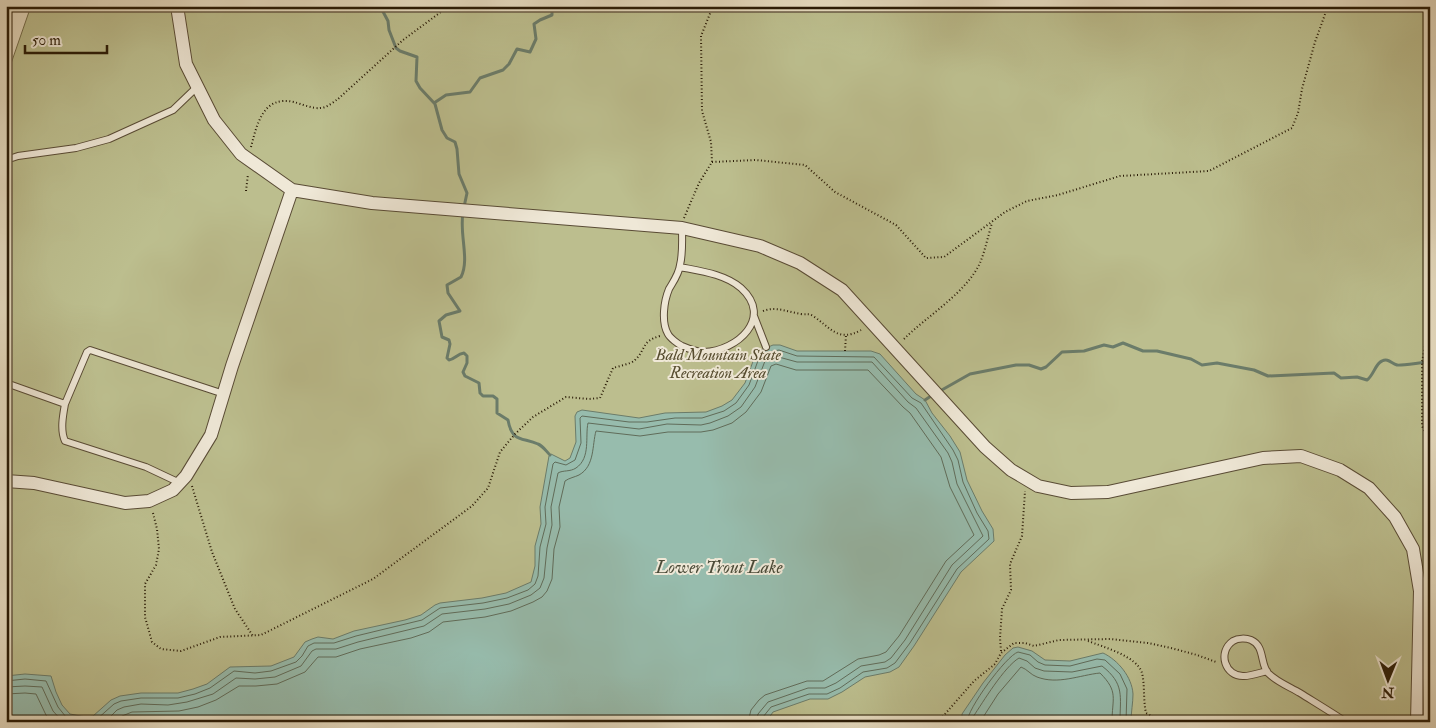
<svg xmlns="http://www.w3.org/2000/svg" width="1436" height="728" font-family="'IM FELL Double Pica',serif">
	<style>
		.green { fill: #bcbe8e; stroke: #736c4a }
		.water { fill: #97bcad; stroke: #6b7c6a }
		.lines { fill: none; stroke-linecap: round; stroke-linejoin: round }
		.shore { stroke: #606c5a; stroke-width: 1 }
		.stream { stroke: #6b7c6a; stroke-width: 3 }
		.service-casing { stroke: #594b35; stroke-width: 8 }
		.minor-casing { stroke: #594b35; stroke-width: 14 }
		.path { stroke: #2a1b06; stroke-width: 2; stroke-dasharray: 1 2.5; stroke-linecap: butt }
		.service { stroke: #efe8d7; stroke-width: 6 }
		.minor { stroke: #efe8d7; stroke-width: 12 }
		.labels { text-anchor: middle; dominant-baseline: central; stroke-width: 4; stroke-linejoin: round; paint-order: stroke }
		.park-label { font-size: 16px; font-style: italic; fill: #564c2f; stroke: #efe8d7 }
		.water-label { font-size: 18px; font-style: italic; fill: #4b4b38; stroke: #efe8d7 }
	</style>
	<rect width="100%" height="100%" fill="#e6dcc1"/>
	<filter id="stains"><feTurbulence type="fractalNoise" baseFrequency=".004" numOctaves="4"/><feColorMatrix values="0 0 0 0 .2 0 0 0 0 .09 0 0 0 0 .02 0 0 0 .5 -.17"/></filter>
	<radialGradient id="worn" r=".72"><stop offset=".6" stop-color="#630" stop-opacity="0"/><stop offset="1" stop-color="#630" stop-opacity=".3"/></radialGradient>
	<path class="green" d="M31 6H1430V722H6V78Z"/>
	<path class="water" d="M773 345H780L797 351H871L880 354 916 394 925 400 932 413 950 436 960 452 967 480 982 511 993 529 994 541 961 572 914 646 899 667 890 672 865 677 842 692 828 699H810L773 712 766 722H6V676L25 674 51 676 56 692 62 705 70 714 86 717 93 716 111 700 120 696 141 693H178L193 689 207 684 230 667 271 666 294 657 305 642 312 639 318 637 333 639 354 631 405 620 421 615 435 605 440 603 482 598 506 593 531 582 535 566V546L541 524 540 507 549 456 551 454 565 461 570 458 576 442 575 416 577 412 582 410 639 418 665 413 706 412 722 406 732 400 745 383 755 356 759 351Z
		M1018 647 1032 651 1045 660 1070 661 1103 653C1118 660 1132 677 1133 694 1133 703 1131 712 1131 722H962V714L983 683 1005 655 1013 648Z"/>
	<g class="lines">
		<path class="shore" d="M6 681 25 679 46 681 58 707 66 717 84 722
			M6 687 25 686 42 687 53 711 63 722
			M6 694 25 693 36 694 46 715 52 722
			M88 722 96 720 114 704 121 701 141 698H178L195 694 210 688 234 671 255 673 271 671 296 662 302 656 308 646 314 643H334L356 636 422 620 440 608 483 603 507 598 528 590 535 584 538 576 540 547 546 524 545 507 553 464 555 462 566 465 575 460 581 443 580 418 582 416 629 422H647L675 418H702L724 411 736 403 749 385 759 358 768 352 779 350 797 356 874 357 912 398 921 403 953 450 958 460 963 482 977 513 988 531 989 539 957 569 910 643 895 663 887 668 863 672 840 688 827 694H809L771 707 763 717 762 722
			M105 722 117 710 124 707 141 704 168 705 187 702 213 694 236 678 255 679 275 677 301 666 312 651 316 649H336L358 642 424 626 442 614 485 609 509 604 531 595 540 588 544 578 547 548 552 525 551 507 558 473C563 470 570 472 576 468 591 458 585 436 588 423L639 429 667 424 701 425 710 423 728 416 741 407 755 387 765 361 775 356 797 362H872L908 402 916 408 948 453 952 462 957 484 983 536 952 565 905 640 891 658 885 662 861 666 836 683 825 688H808L768 702 758 714 756 722
			M115 722 122 716 132 712 179 711 198 707 216 700 239 686H256L277 684 305 672 318 657H336L360 649 411 638 429 632 443 622 485 617 511 611 533 602 542 597 547 591 552 579 554 549 560 527 559 507 565 481C569 478 575 477 579 475 595 466 592 445 596 431L640 436 668 432H701L713 430 732 423 746 412 761 392 771 366 776 364 796 370H868L903 407 910 413 941 457 950 487 974 535 946 561 899 636 886 652 879 655 858 659 823 681H807L765 695 759 700 751 710 748 722
			M967 722C967 709 1006 656 1018 652L1030 655 1038 662 1045 665 1070 666 1097 659 1105 660 1120 674 1127 689 1126 722
			M973 722V717C983 702 1004 667 1019 658L1027 661 1035 668 1044 671 1072 672 1102 666C1125 684 1120 696 1120 722
			M980 722 998 694 1021 667C1027 669 1031 675 1037 677 1058 685 1080 675 1100 673 1119 692 1112 698 1112 722"/>
		<path class="stream" d="M380 6 388 21 389 30 396 48 400 51 417 57 416 81 420 88 435 104 442 130 447 138 455 142 457 149 459 174 467 193 464 207
			M434 103 446 95 470 92 480 78 503 70 509 64 517 49 530 52 536 39 534 24 540 20 552 15V6
			M463 213C459 234 470 259 461 277L447 285 448 293 460 311 446 315 439 321 442 337 449 340 450 344 447 358 449 360C455 359 457 354 464 353L467 356V363L463 372 465 376 479 383 480 393 483 396H493L497 399V413L508 420C512 443 523 437 538 444 543 446 546 451 550 455
			M940 391 970 374 1016 365H1029L1041 369 1046 367 1062 352 1084 351 1104 345 1113 347 1123 343 1143 351H1157L1191 359 1202 365 1217 363 1254 370 1268 376 1334 373 1341 378 1357 377 1367 380C1374 375 1375 364 1382 361 1388 358 1391 363 1397 365 1400 366 1424 362 1430 362
			M925 400 934 394"/>
		<g class="service-casing">
			<path id="service" d="M6 160 18 156 76 148 109 139 173 110 197 87
				M680 267C700 271 725 274 741 288 774 318 737 351 704 352 696 352 689 349 682 346 678 344 670 338 668 334 661 322 664 301 669 289 673 282 679 274 680 265 683 253 682 240 682 228
				M754 316 766 347
				M6 383 65 404 87 352 90 350 224 394
				M65 404C63 415 60 430 65 441L146 467 180 483
				M1267 671C1259 673 1251 676 1244 676 1225 677 1217 652 1233 641 1238 638 1246 638 1251 640 1265 646 1260 664 1268 673 1277 682 1290 687 1300 693 1316 703 1331 712 1346 722"/>
		</g>
		<g class="minor-casing">
			<path id="minor" d="M177 6 186 64 214 120 241 154 292 190 372 203 682 228 760 246 800 263 842 290 985 447 1011 470 1038 486 1071 493 1108 492 1263 458 1301 456 1340 470 1369 488 1395 517 1413 549 1420 591 1417 722
				M6 481 34 483 125 503 149 501 173 490 186 476 211 435 232 366 292 190"/>
		</g>
		<path class="path" d="M251 147C257 124 263 95 294 102 301 104 313 109 320 108 327 108 333 102 338 99L403 40 449 6
			M712 162 756 160 805 165 835 192 896 225 926 258 944 257 1005 212 1027 201 1058 195 1120 176 1209 171 1292 128 1298 113 1302 89 1315 42 1328 6
			M246 191 248 174
			M684 218 699 183 712 162 711 142 702 111 701 36 713 6
			M763 311C776 306 788 312 801 314 806 315 809 313 813 316 830 327 838 343 861 330
			M1430 319 1422 362V426L1430 443
			M904 339C927 316 966 293 980 263 985 251 988 236 992 223
			M845 351 846 335
			M192 486 212 552 235 609 253 636
			M153 513 157 529 159 549 156 565 145 584V617L152 642 161 649 181 651 220 637 261 635 373 579 472 506 488 488 500 452 515 434 533 417 566 397 589 399 600 398 613 368C619 366 631 364 635 360 646 350 641 341 660 336
			M1088 641C1103 647 1137 656 1142 673 1145 685 1143 699 1146 713L1162 722
			M1001 651 1000 638 1002 609 1011 590 1010 564 1022 536 1025 491
			M938 722 974 681 995 664 1001 653 1014 643H1025L1034 646 1059 640 1110 639 1148 643 1171 648 1197 655 1216 662"/>
		<use href="#service" class="service"/>
		<use href="#minor" class="minor"/>
	</g>
	<g class="labels">
		<g class="park-label">
			<text x="718" y="355">Bald Mountain State<tspan x="718" dy="18">Recreation Area</tspan></text>
		</g>
		<g class="water-label">
			<text x="719" y="567">Lower Trout Lake</text>
		</g>
	</g>
	<rect width="1436" height="728" fill="none" stroke="#e6dcc1" stroke-width="25"/>
	<rect x="8" y="8" width="1421" height="713" fill="none" stroke="#2a1b06" stroke-width="2.5"/>
	<rect x="12" y="12" width="1411" height="703" fill="none" stroke="#2a1b06"/>
	<g transform="translate(1388 680) rotate(181)" stroke="#efe8d7" stroke-width="4" paint-order="stroke">
	<path d="M0-4L9 19L0 12L-9 19Z" fill="#2a1b06"/>
	<text y="-8" font-size="14" font-weight="bold" text-anchor="middle" fill="#2a1b06">N</text>
	</g>
	<path d="M25 45v8h82v-8" fill="none" stroke="#2a1b06" stroke-width="2.5"/>
	<text x="32" y="45" font-size="15" fill="#2a1b06" stroke="#efe8d7" stroke-width="4" paint-order="stroke">50 m</text>
	<rect width="100%" height="100%" filter="url(#stains)"/>
	<rect width="100%" height="100%" fill="url(#worn)"/>
</svg>
